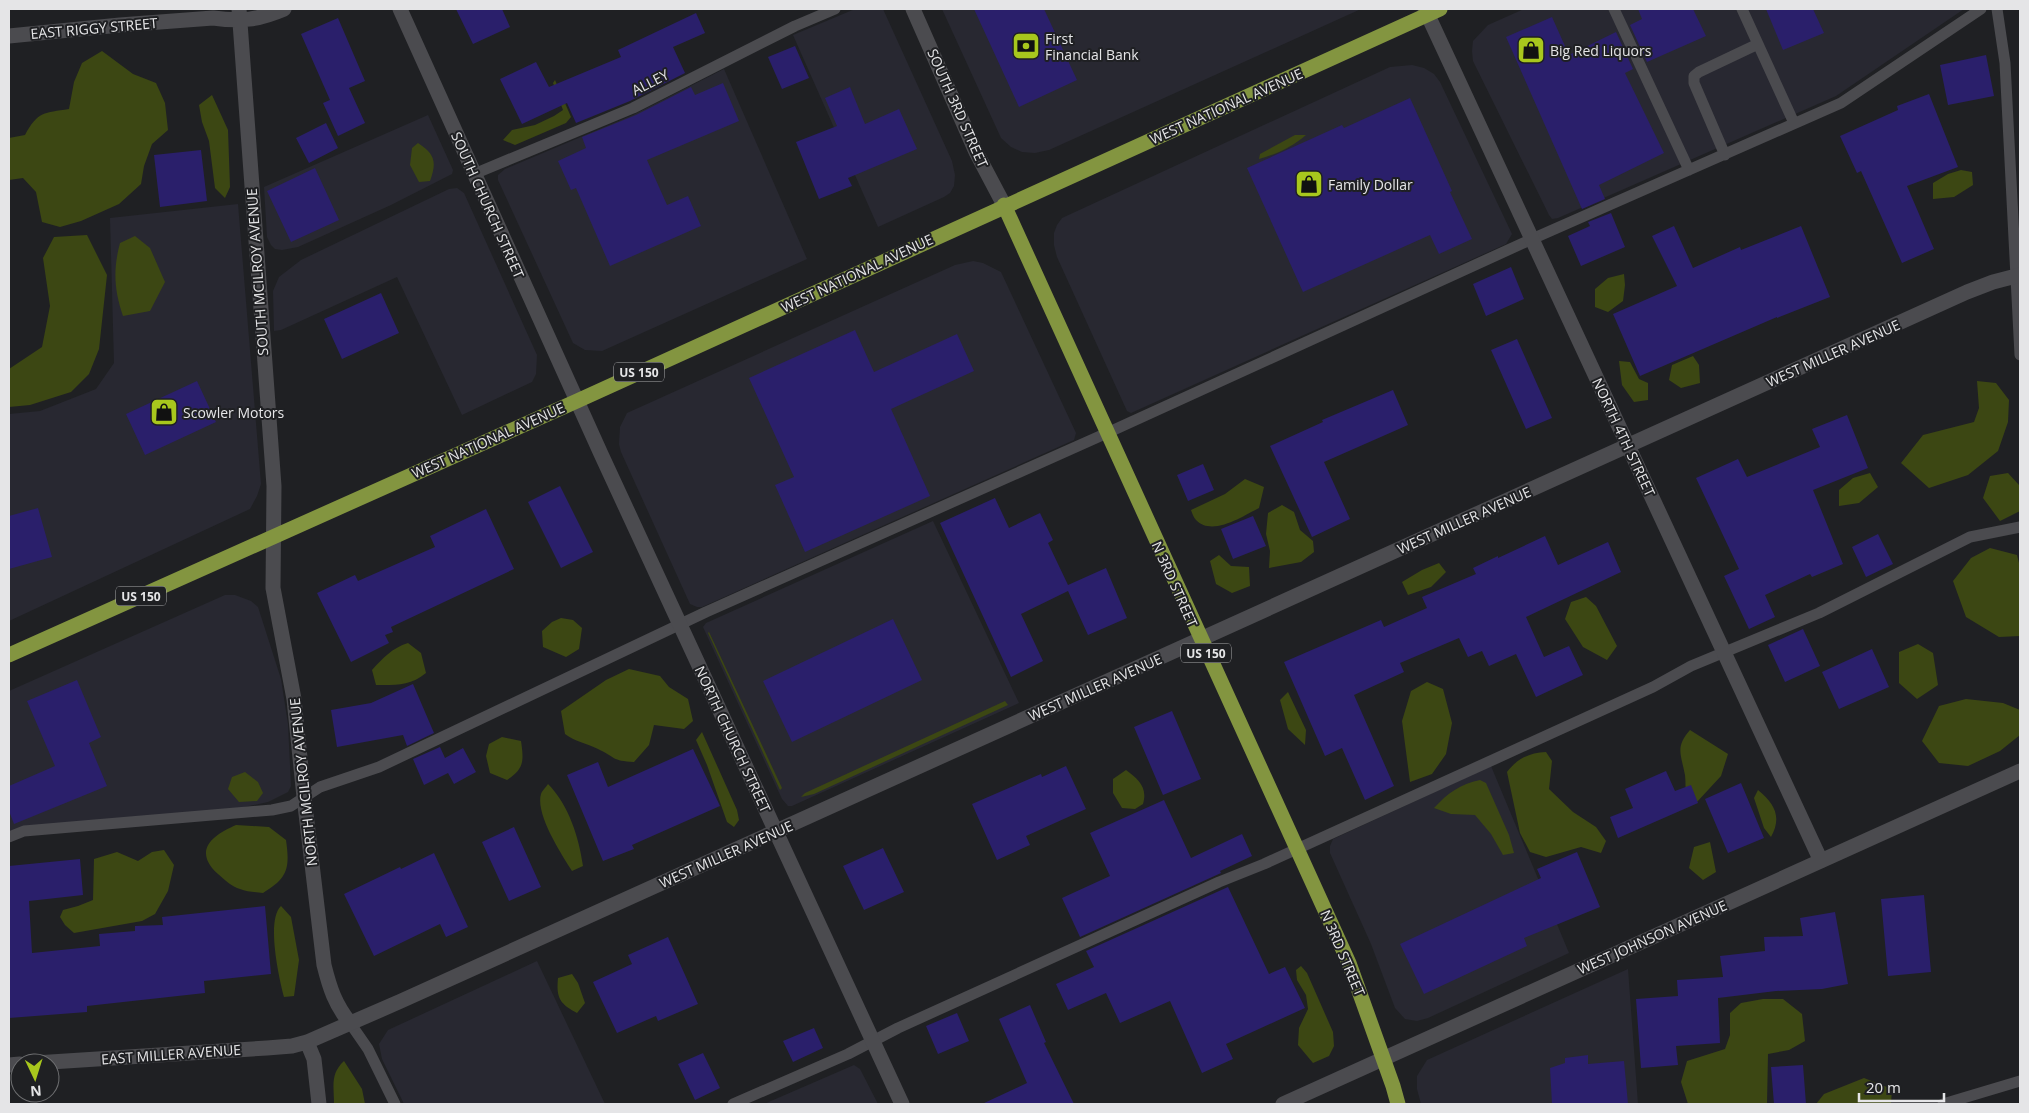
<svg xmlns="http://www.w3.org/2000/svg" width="2029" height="1113" font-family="'Open Sans',sans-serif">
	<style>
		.built { fill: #282831 }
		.green { fill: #3c4713 }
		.building { fill: #2a1f6b }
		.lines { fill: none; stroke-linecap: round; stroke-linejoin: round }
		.lane { stroke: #4b4b4f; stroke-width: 11 }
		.street { stroke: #4b4b4f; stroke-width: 15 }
		.primary { stroke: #839540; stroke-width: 15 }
		.labels { text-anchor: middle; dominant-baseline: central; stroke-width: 4; stroke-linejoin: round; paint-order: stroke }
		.shield { fill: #1f2023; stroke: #aaaaac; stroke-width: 1 }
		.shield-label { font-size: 12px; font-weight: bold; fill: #e5e5e7 }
		.street-label { font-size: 14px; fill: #e5e5e7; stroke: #1f2023 }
		.poi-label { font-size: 14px; fill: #e5e5e7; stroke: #1f2023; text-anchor: start }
	</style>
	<rect width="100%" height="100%" fill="#1f2023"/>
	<path class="built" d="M855 9H883L952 161 955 175 954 186 950 193 944 197 878 227 793 35Z
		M942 9H1361L1049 150 1035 153 1022 152 1011 147 1001 138Z
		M1524 9H1964L1836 96 1558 218 1552 219 1549 215 1473 61 1472 51 1473 41 1488 25Z
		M1412 65 1424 68 1434 74 1440 82 1512 234 1506 244 1131 413 1127 411 1057 257 1054 245V233L1057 225 1062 218 1390 67Z
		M724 69 807 259 602 351 585 350 573 343 498 180V175L505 169 633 115Z
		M428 115 453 170 452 174 391 205 298 247 282 250 275 249 271 245 267 237 264 187Z
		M457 188 464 193 537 355 536 374 532 382 462 415 397 277 281 330 274 331 273 291 279 277 301 260 449 189Z
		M238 204 261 484 257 496 250 509 9 621V414L40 411 96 389 114 363 110 218Z
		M973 261 983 263 1001 272 1076 433 1074 440 702 607H697L690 604 621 452 619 444 620 427 627 413 955 265Z
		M933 521 1019 703 792 806H788L782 799 703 627 706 623Z
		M225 595H235L251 601 258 607 281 679 288 724 291 786 288 792 268 802 234 809 9 832V691Z
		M1491 766 1569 953 1428 1018 1417 1021 1405 1019 1395 1008 1371 944 1330 853V846L1333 839Z
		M537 961 605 1104H404L382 1059 379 1044 388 1030Z
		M1628 969 1638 1104H1421L1417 1089V1076L1427 1060Z
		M854 1065 860 1069 878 1104H764Z"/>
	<path class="green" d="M102 51 133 74 156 83 165 103 168 130 152 144 144 166 141 184 119 204 81 221 60 227 42 222 36 192 23 178 9 180V138L25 135C38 111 44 113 69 109L74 82 82 63Z
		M555 80 571 117 566 123 515 145 503 140 512 130 535 125 554 116 563 110 553 83Z
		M212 95 228 130 230 187 225 198 215 188 209 141 202 122 199 105Z
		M1295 135H1306C1292 147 1277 154 1259 159L1260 154Z
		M418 143C435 154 437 162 430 181L419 182 410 165 412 148Z
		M1961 170 1972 172 1973 185 1954 197 1933 199V183L1948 174Z
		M87 235 107 275 99 349 89 374 71 392 30 405 9 407V369L42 347 50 306 43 258 54 237Z
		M135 236 150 248 165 282 150 311 123 316C114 290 113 269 120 243Z
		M1624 274 1625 285 1623 301 1608 312 1595 307V289L1608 278Z
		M1693 356 1699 365 1700 383 1681 388 1669 380 1672 365Z
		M1619 361 1630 362 1639 379 1648 383V400L1634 402 1622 385Z
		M1977 381 1996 383 2009 400 2008 422 1998 451 1968 475 1929 488 1901 463 1923 435 1974 422 1979 408Z
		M1870 473 1878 487 1859 503 1839 506V490L1853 478Z
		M2008 473 2019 485 2020 511 2000 521 1983 498 1990 476Z
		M1245 479 1264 487 1259 508C1243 516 1212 537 1196 520 1194 518 1192 513 1191 510L1225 494Z
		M1282 505 1294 512 1300 530 1313 541 1314 552 1301 562 1269 568 1270 551 1266 534 1268 513Z
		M1990 548 2017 555 2020 567V636L1999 637 1966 617 1953 581 1971 558Z
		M1219 555 1231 566 1249 567 1250 586 1232 593 1216 584 1210 561Z
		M1439 563 1446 572 1431 587 1408 595 1402 582 1422 570Z
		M1586 597 1596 606 1617 646 1607 660 1583 647 1565 619 1571 602Z
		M561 618 573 620 582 628 579 649 566 657 543 647 542 631 552 622Z
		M709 632 782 788 780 790 708 633Z
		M408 643 421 653 426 673C410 686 396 685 376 685L372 670C383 658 392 648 408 643Z
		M1918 644 1933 653 1938 685 1917 699 1899 683V652Z
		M629 669 660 676 669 687 688 699 693 721 684 729 654 725 649 745 634 762C612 761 615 757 598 749 586 743 576 742 565 734L561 711 606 680Z
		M1427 682 1443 689 1452 723 1446 754 1432 774 1410 782 1402 721 1411 691Z
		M1288 692 1306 730 1305 745 1288 729 1280 700Z
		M1966 699 2003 703 2020 710V735L2000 751 1968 766 1939 763 1922 741 1939 706Z
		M1005 701 1008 705 814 794 801 797 805 793Z
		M1690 730 1728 754 1721 776 1696 803 1686 799C1685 791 1686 783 1685 775 1681 754 1675 747 1690 730Z
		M702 732 737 810 739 820 734 827 727 822 707 765 696 740Z
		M502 737 521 741C524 761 524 769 507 780L490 773 486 756 489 744Z
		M1546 752 1552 761 1549 789 1573 812 1596 827 1606 841 1601 853 1581 847 1546 857 1530 852 1520 833 1507 772C1518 758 1529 753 1546 752Z
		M1126 770C1138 779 1148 787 1143 804L1135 809 1122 808 1113 793V779Z
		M245 772 258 782 263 793 257 801 239 802 228 789 232 777Z
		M1480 780 1486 783 1509 835 1514 853 1503 855 1491 834 1475 815 1451 814 1434 808C1448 793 1460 784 1480 780Z
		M548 784C569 805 579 838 583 866L572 871C562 855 535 814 541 794 542 791 546 787 548 784Z
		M1758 790C1775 804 1782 817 1771 837L1764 828 1754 798Z
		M236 825 269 827 286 840C290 868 288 878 263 893 256 892 247 892 240 889 232 887 224 879 218 874 192 850 213 835 236 825Z
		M1710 842 1716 872 1703 880 1689 868 1694 847Z
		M164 850 174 865 168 891 155 914 142 921 74 933 65 925 60 917 63 910 78 906 93 900 94 859 117 852 138 861 152 852Z
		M281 906 291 917 299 960 294 996 284 997C279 978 266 920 281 906Z
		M1301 966 1307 973 1333 1032 1334 1046 1329 1056 1313 1063 1298 1045 1299 1028 1308 1009 1306 995 1297 980 1296 970Z
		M572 974 578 983 585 1003 577 1013C560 1004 556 998 558 978Z
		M1763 999H1783L1802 1014 1805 1041 1789 1050 1768 1054 1767 1104H1688L1681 1082 1687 1061 1725 1049 1730 1035V1013L1741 1003Z
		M344 1061 362 1089 365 1104H334C334 1086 330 1074 344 1061Z
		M1864 1078 1892 1089 1891 1104H1816L1824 1094Z"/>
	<path class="building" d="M456 9H502L510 27 473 44Z
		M974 9H1044L1077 80 1019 107Z
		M1638 9H1693L1706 36 1647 62 1630 25 1642 19Z
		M1766 9H1813L1824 33 1783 50Z
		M696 13 705 33 673 47 685 73 630 101 576 123 567 103 522 124 500 79 536 62 549 87 621 57 618 50Z
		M1552 17 1569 55 1616 32 1633 69 1625 73 1664 153 1599 185 1605 199 1582 209 1506 37Z
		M338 18 365 81 349 88 365 123 338 136 323 103 330 100 301 34Z
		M795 46 809 78 782 89 768 57Z
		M1986 55 1994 96 1948 105 1940 65Z
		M723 83 739 121 647 160 667 205 688 196 701 226 610 266 576 188 571 190 558 161 586 148 582 137 636 115 691 87 695 95Z
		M850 87 865 124 899 109 917 149 848 178 852 186 819 199 796 142 837 126 825 98Z
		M1929 94 1958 167 1907 186 1934 249 1902 263 1861 171 1857 173 1840 136 1898 110 1897 106Z
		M1410 98 1452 191 1450 192 1472 239 1439 254 1430 235 1303 292 1247 168 1342 125 1344 128Z
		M326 123 338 148 309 163 296 138Z
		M201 150 207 201 160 207 154 155Z
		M315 168 339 220 291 242 267 191Z
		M1611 213 1625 247 1581 266 1568 236 1590 226 1588 222Z
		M1674 226 1693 268 1740 247 1741 250 1801 226 1830 297 1777 318V317L1640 376 1613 314 1677 286 1652 236Z
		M1511 267 1524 299 1486 316 1473 284Z
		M381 293 399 333 342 359 324 319Z
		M855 330 874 372 957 334 974 371 891 409 930 496 805 552 775 485 794 477 749 378Z
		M1517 339 1552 418 1526 429 1491 350Z
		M197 381 216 422 145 455 126 414Z
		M1393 390 1408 425 1324 462 1350 519 1312 537 1270 446 1323 422 1322 420Z
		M1847 415 1868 468 1813 490 1843 564 1812 577 1810 574 1765 595 1775 617 1749 629 1724 576 1739 569 1696 478 1738 459 1747 477 1820 447 1812 429Z
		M1203 464 1214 490 1188 501 1177 475Z
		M560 486 593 552 561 568 528 502Z
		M995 498 1009 528 1040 513 1053 540 1048 543 1068 585 1106 568 1127 618 1088 635 1068 591 1021 614 1043 661 1011 677 940 523Z
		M38 508 52 557 9 569V516Z
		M486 509 514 569 391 627 393 632 385 635 389 643 351 662 317 593 355 575 358 581 435 547 430 536Z
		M1253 516 1266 546 1233 559 1221 529Z
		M1878 534 1893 564 1866 577 1852 547Z
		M1545 536 1558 565 1608 542 1621 572 1526 617 1544 657 1569 646 1583 675 1536 697 1516 654 1489 666 1482 651 1468 657 1459 638 1400 663 1404 672 1354 695 1394 786 1365 800 1342 748 1325 756 1284 662 1381 620 1384 627 1427 608 1422 597 1476 574 1473 568 1498 556V558Z
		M893 619 922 680 792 742 763 681Z
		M1803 629 1820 666 1785 682 1768 645Z
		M1872 649 1889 687 1839 709 1822 672Z
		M77 680 101 737 89 743 107 786 14 824 9 811V786L55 766 27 701Z
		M413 684 434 733 407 746 403 735 337 747 331 710 371 703Z
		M1172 711 1201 779 1163 795 1134 727Z
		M440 747 445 758 463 748 476 772 454 784 448 773 424 785 413 759Z
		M693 749 720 806 632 845 634 849 603 861 567 775 598 762 608 787Z
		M1066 766 1086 809 1026 836 1030 845 997 860 972 804 1041 774 1042 777Z
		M1666 771 1675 791 1691 785 1698 803 1618 838 1610 817 1633 808 1625 789Z
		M1741 783 1764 838 1728 853 1705 799Z
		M1164 800 1191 858 1242 834 1252 856 1220 871 1221 873 1080 937 1062 898 1110 876 1090 833Z
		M514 827 541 887 509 901 482 842Z
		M883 848 904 892 864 910 843 866Z
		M1577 852 1600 907 1524 938 1527 946 1424 994 1400 944 1541 878 1537 869Z
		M434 853 468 927 446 937 440 924 374 956 344 894 400 867 401 869Z
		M80 859 83 895 29 901 32 953 100 946 99 934 135 931V926L163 925 162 917 265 906 271 974 204 981 205 993 87 1006V1012L9 1018V866Z
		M1228 887 1269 974 1285 967 1305 1008 1226 1044 1233 1059 1202 1073 1170 1001 1120 1023 1106 993 1068 1010 1056 984 1094 967 1086 951Z
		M1924 895 1931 972 1888 976 1881 899Z
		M1835 912 1848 984 1822 989 1776 991 1718 998 1720 1043 1676 1046 1678 1065 1641 1068 1636 999 1678 996 1677 980 1723 977 1720 956 1765 951 1764 937 1803 936 1800 918Z
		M668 937 698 1004 658 1021 656 1016 617 1033 593 982 632 964 628 955Z
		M1030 1005 1046 1042 1044 1043 1074 1104H982L1027 1083 999 1019Z
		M957 1013 969 1041 938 1054 926 1026Z
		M814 1028 823 1048 793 1062 783 1041Z
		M703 1053 720 1088 695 1100 678 1064Z
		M1588 1055V1064L1624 1061 1628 1104H1552L1550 1068 1565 1063V1058Z
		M1803 1065 1806 1104H1774L1771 1067Z"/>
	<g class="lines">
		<path class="lane" d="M1614 9 1689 170
			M1742 9 1794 123
			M1997 9 2005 63 2020 355
			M1725 155 1694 83V76L1699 72 1758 44
			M474 174 633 108 795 26 835 9
			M9 837 24 831 272 810 291 806 320 787 379 767 706 612 1107 433 1532 239 1841 103 1981 9
			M350 1023 368 1049 395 1104
			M733 1104 848 1054 898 1028 1219 882 1264 864 1653 687 1691 666 1819 613 1970 537 2020 527
			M1943 1104 2020 1081"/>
		<path class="street" d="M239 9 274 486 273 588 294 699 304 797 324 965C330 989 335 1004 350 1023
			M400 9 601 454 902 1104
			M913 9 976 152 1004 205
			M1425 9 1821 861
			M9 36 120 25 213 18C241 22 258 20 284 9
			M307 1042 314 1059 319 1104
			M35 1063 267 1048 292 1046 307 1042 401 1001 1967 292 1993 282 2020 275
			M9 1065 20 1064
			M1283 1104 2020 771"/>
		<path class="primary" d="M1004 205 1349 963 1393 1086 1398 1104
			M9 655 577 401 1440 9"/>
	</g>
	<defs>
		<g id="bank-square" transform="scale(1.4375)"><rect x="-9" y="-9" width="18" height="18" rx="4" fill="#a8c71d" stroke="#1f2023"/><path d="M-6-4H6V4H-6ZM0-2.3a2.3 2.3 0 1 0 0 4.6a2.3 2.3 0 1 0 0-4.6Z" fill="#111"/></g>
		<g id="shop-square" transform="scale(1.4375)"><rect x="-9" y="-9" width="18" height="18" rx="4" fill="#a8c71d" stroke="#1f2023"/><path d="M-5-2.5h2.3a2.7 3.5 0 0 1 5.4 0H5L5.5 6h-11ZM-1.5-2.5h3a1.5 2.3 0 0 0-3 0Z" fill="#111"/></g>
	</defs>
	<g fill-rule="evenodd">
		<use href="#bank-square" x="1026" y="46"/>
		<use href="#shop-square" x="1531" y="50"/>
		<use href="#shop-square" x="1309" y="184"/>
		<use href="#shop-square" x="164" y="412"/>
	</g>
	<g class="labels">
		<g class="shield">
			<rect x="614" y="362.5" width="50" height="19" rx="4"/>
			<rect x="116" y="586.5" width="50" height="19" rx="4"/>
			<rect x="1181" y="643.5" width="50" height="19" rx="4"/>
		</g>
		<g class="shield-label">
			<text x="639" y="372">US 150</text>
			<text x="141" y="596">US 150</text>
			<text x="1206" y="653">US 150</text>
		</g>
		<g class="street-label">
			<text transform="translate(94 28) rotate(-5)">EAST RIGGY STREET</text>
			<text transform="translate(650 82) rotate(-27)">ALLEY</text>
			<text transform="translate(1226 106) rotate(-24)">WEST NATIONAL AVENUE</text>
			<text transform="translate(958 108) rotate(66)">SOUTH 3RD STREET</text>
			<text transform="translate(488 205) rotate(66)">SOUTH CHURCH STREET</text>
			<text transform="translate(257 272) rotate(-94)">SOUTH MCILROY AVENUE</text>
			<text transform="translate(857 273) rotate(-25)">WEST NATIONAL AVENUE</text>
			<text transform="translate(1833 353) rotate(-24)">WEST MILLER AVENUE</text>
			<text transform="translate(1624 437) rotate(65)">NORTH 4TH STREET</text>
			<text transform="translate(488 440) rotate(-24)">WEST NATIONAL AVENUE</text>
			<text transform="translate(1464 520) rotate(-24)">WEST MILLER AVENUE</text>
			<text transform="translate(1175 584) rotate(66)">N 3RD STREET</text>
			<text transform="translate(1095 687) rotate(-24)">WEST MILLER AVENUE</text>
			<text transform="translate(733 739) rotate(65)">NORTH CHURCH STREET</text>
			<text transform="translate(303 782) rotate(-96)">NORTH MCILROY AVENUE</text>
			<text transform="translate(726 854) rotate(-24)">WEST MILLER AVENUE</text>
			<text transform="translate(1652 937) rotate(-24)">WEST JOHNSON AVENUE</text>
			<text transform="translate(1343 953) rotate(67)">N 3RD STREET</text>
			<text transform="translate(171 1054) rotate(-4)">EAST MILLER AVENUE</text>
		</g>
		<g class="poi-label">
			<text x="1045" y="38">First<tspan x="1045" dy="16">Financial Bank</tspan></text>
			<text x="1550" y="50">Big Red Liquors</text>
			<text x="1328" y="184">Family Dollar</text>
			<text x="183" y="412">Scowler Motors</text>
		</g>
	</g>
	<rect width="2029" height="1113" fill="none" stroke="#e5e5e7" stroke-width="20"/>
	<g transform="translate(35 1078) rotate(176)"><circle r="24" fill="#1f2023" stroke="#6e6f71"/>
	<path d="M0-4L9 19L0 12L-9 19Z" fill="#a8c71d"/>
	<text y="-8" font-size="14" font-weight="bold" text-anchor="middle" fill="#e5e5e7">N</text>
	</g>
	<path d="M1859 1093v8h85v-8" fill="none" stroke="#e5e5e7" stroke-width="2.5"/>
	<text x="1866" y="1093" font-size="15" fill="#e5e5e7" stroke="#1f2023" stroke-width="4" paint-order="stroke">20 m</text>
</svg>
